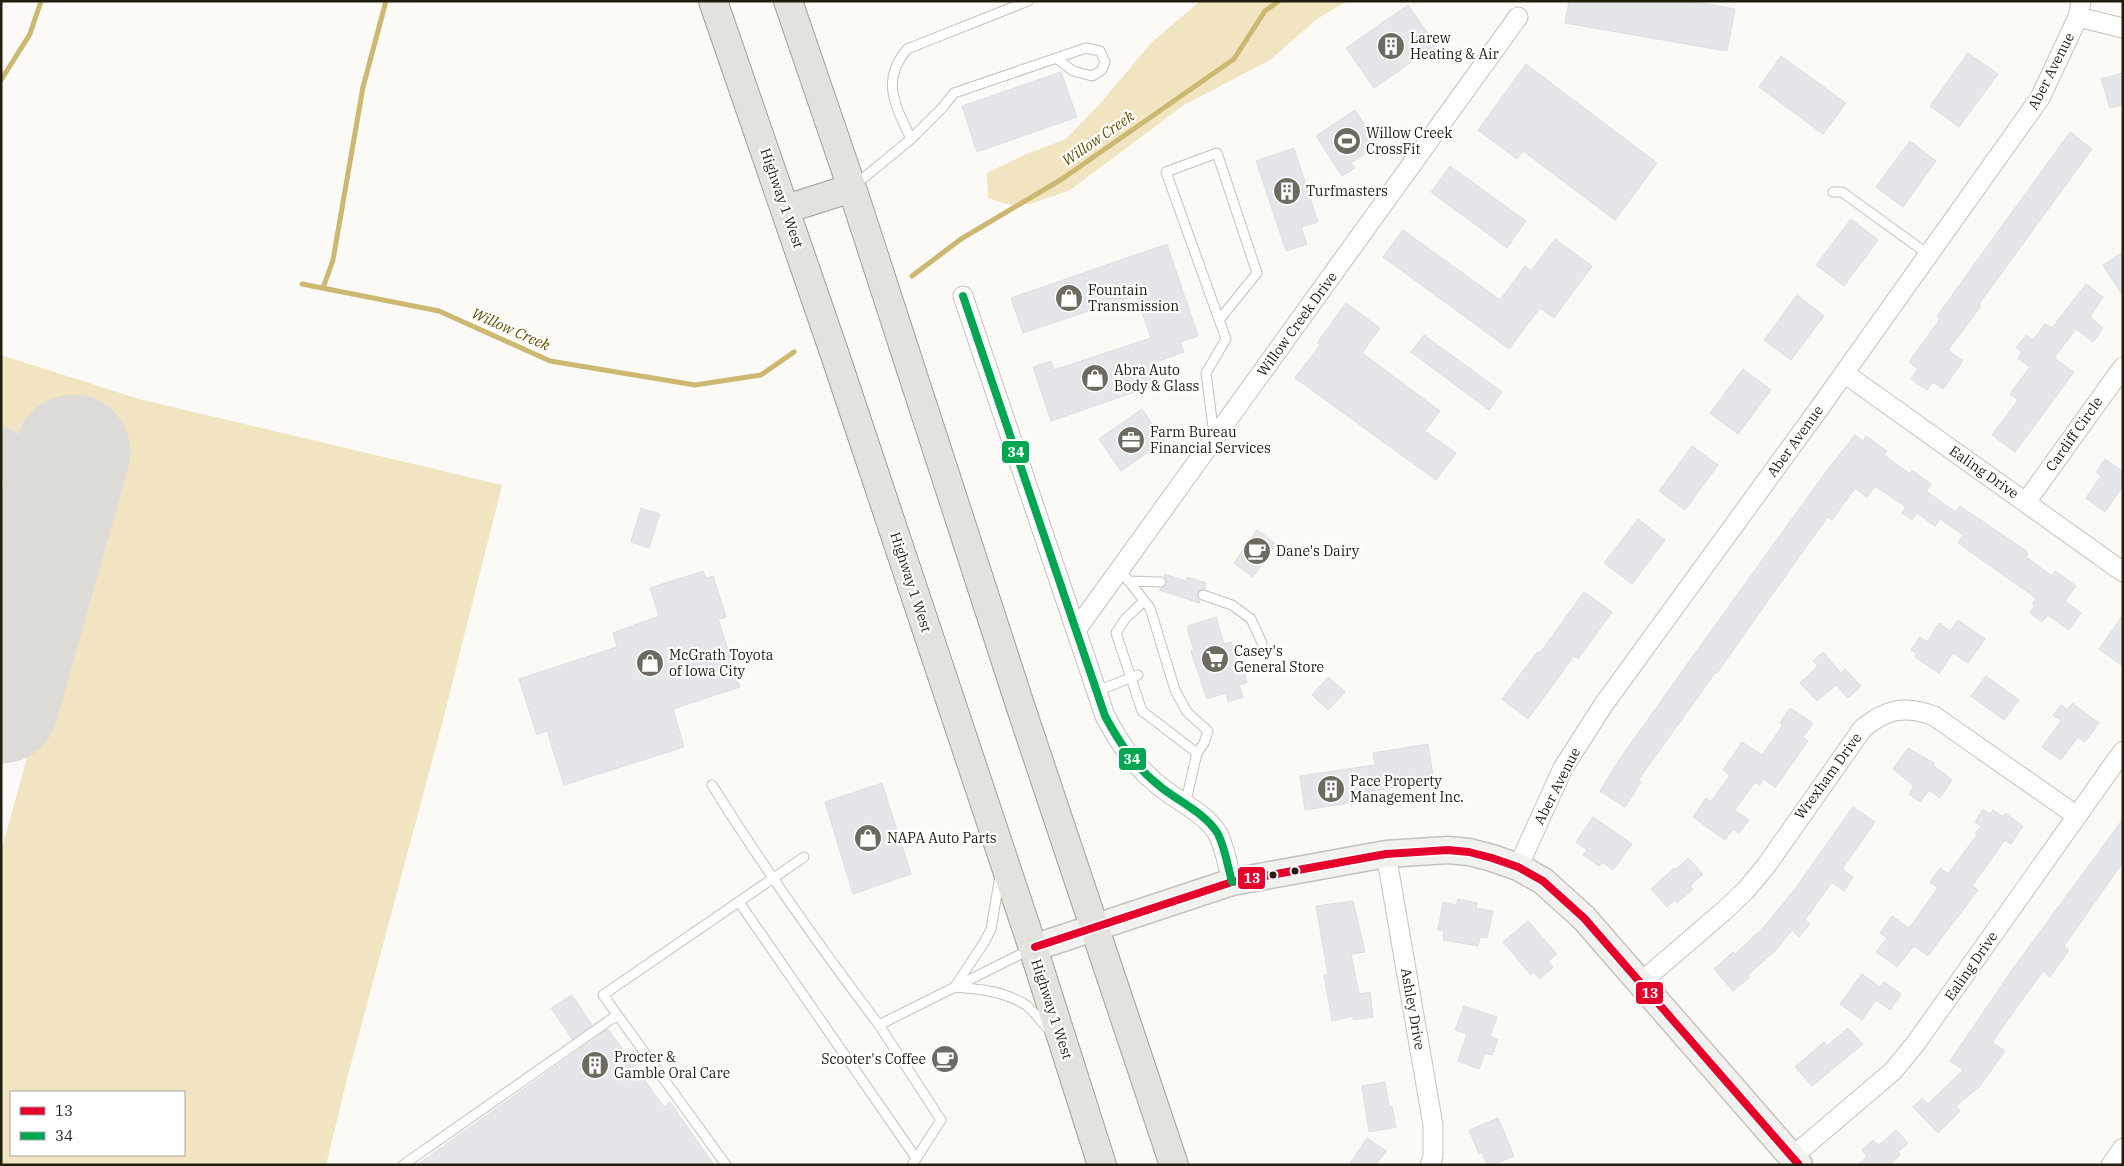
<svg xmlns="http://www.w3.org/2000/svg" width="2124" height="1166" font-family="'IBM Plex Serif',serif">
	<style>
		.green { fill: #f1e5c1; fill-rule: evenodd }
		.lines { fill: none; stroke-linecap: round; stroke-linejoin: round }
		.stream { stroke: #ccb871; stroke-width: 5 }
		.taxiway { stroke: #dcdbd8; stroke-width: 46 }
		.runway { stroke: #dcdbd8; stroke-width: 115 }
		.building { fill: #e5e6ea; stroke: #dcdee3 }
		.lane-casing { stroke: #c6c3bb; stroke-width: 11 }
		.street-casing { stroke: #c6c3bb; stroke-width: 21 }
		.secondary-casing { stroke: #c6c3bb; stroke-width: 29 }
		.primary-casing { stroke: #a3a095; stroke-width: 30 }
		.lane { stroke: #fefefe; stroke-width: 9 }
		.street { stroke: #fefefe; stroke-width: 19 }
		.secondary { stroke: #f1f1ee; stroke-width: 26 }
		.primary { stroke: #e4e2dc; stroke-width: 28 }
		.bus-1-casing { stroke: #fff; stroke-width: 11 }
		.bus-2-casing { stroke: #fff; stroke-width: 11 }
		.bus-1 { stroke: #e4002b; stroke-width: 8 }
		.bus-2 { stroke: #00a651; stroke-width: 8 }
		.bus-dot { fill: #211d0f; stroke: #fff; stroke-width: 2 }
		.labels { text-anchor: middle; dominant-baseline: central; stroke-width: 4.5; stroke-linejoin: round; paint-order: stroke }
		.poi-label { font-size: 14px; fill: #211d0f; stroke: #fff; text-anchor: start }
		.street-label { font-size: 14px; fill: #211d0f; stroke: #fff }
		.water-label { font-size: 15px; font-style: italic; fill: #635000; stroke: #fff }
		.line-badge { stroke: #fff; stroke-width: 2 }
		.badge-label { font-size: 14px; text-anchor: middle; font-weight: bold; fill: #fff }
	</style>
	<rect width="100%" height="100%" fill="#fbfaf6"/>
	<path class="green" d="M1200 1H1347L1317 19 1270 60 1184 105 1070 190 1031 204 1010 205 988 198 987 173 1024 155 1066 139 1099 105 1150 44Z
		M1 355 139 399 502 485 442 724 348 1075 326 1165H1V851L110 463 1 432ZM184 1092V1155H11V1092Z
		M1 471C25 497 9 533 1 561Z"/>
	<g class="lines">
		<path class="stream" d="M1 80 30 34 41 1
			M912 276 961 239 1062 179 1234 59 1265 11 1279 1
			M302 284 439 311 550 361 695 385 761 375 794 352
			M323 288 333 260 363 87 386 1"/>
		<path class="taxiway" d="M1 450 17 463 57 511"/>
		<path class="runway" d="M1 706 73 452"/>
	</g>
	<path class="building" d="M1569 1H1690L1735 9 1727 51 1565 23Z
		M1408 5 1436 45 1374 88 1346 48Z
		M1968 53 1998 74 1959 127 1930 106Z
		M1781 56 1846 103 1823 134 1759 87Z
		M1526 64 1657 163 1615 220 1523 151 1517 159 1478 130Z
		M1061 72 1077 117 977 152 962 106Z
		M2123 73V105L2110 108 2101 79Z
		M1355 110 1378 145 1351 163 1355 168 1342 176 1316 136Z
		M2070 132 2092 149 1979 304 1981 306 1948 350 1963 361 1943 389 1933 382 1927 390 1911 379 1918 369 1909 362 1935 326 1940 318 1937 316Z
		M1910 141 1936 161 1903 207 1876 187Z
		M1294 148 1318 222 1301 227 1307 244 1286 251 1256 161Z
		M1450 166 1526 221 1507 248 1431 192Z
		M1851 219 1878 240 1844 286 1816 265Z
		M1403 230 1500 300 1525 266 1531 271 1555 239 1592 266 1554 318 1540 308 1509 349 1383 257Z
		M1167 244 1198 336 1180 342 1184 352 1148 365 1155 385 1051 421 1033 367 1051 361 1054 370 1151 338 1136 295 1023 333 1011 298Z
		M2123 252V296L2103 265Z
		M2086 284 2103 297 2090 317 2103 328 2093 342 2076 329 2054 358 2074 372 2015 452 1992 435 2018 400 2010 394 2030 367 2018 358 2022 352 2016 348 2026 335 2033 340 2045 324 2052 328Z
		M1797 295 1824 316 1791 360 1764 340Z
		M1346 303 1380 328 1362 353 1440 411 1425 431 1456 453 1436 480 1295 378 1320 345 1317 343Z
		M1424 335 1502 392 1489 410 1411 352Z
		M1743 369 1771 390 1738 434 1710 413Z
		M1142 409 1164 441 1121 471 1099 439Z
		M1855 435 1863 441 1866 436 1887 451 1884 455 1910 474 1912 470 1931 484 1926 491 1955 512 1960 506 2025 550 2028 554 2026 557 2052 576 2055 571 2076 586 2065 601 2081 613 2069 630 2048 615 2042 622 2030 613 2035 605 2032 604 2036 598 1958 543 1963 535 1940 519 1935 526 1917 513 1912 520 1902 513 1906 507 1875 486 1867 497 1855 488 1832 520 1828 517 1808 544 1717 673 1716 672 1638 780 1641 782 1625 807 1600 791 1619 760 1693 656 1825 473Z
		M1692 446 1718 465 1685 510 1659 491Z
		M2105 459 2123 472V486L2105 512 2086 498 2101 476 2096 472Z
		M641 508 660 514 649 548 631 542Z
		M1638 519 1665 540 1632 584 1604 563Z
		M1257 530 1276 544 1253 577 1234 563Z
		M703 571 706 578 713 576 726 617 718 619 740 687 673 709 684 747 564 785 547 731 537 735 519 679 617 647 613 633 659 616 650 588Z
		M1164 574 1186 581 1187 577 1206 583 1205 589 1199 590 1197 593 1200 603 1159 590 1167 585Z
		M1584 592 1612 612 1578 659 1574 656 1528 719 1502 699 1538 651 1540 653Z
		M2123 615V666L2099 649Z
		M1216 617 1224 644 1231 642 1240 668 1242 667 1247 683 1239 685 1243 697 1228 702 1226 693 1207 699 1191 651 1194 650 1188 632V626Z
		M1958 620 1985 639 1968 663 1953 653 1939 673 1915 657 1917 654 1911 650 1920 637 1927 642 1939 623 1950 631Z
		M1823 652 1841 673 1845 669 1861 686 1848 698 1836 685 1817 701 1800 683 1818 666 1813 661Z
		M1986 676 2019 700 2004 720 1971 696Z
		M1328 677 1345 692 1328 710 1312 695Z
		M2072 703 2099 723 2085 742 2078 737 2061 760 2042 747 2061 721 2053 715 2061 705 2068 710Z
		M1790 708 1813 723 1803 737 1808 741 1775 788 1764 779 1760 785 1755 782 1735 810 1749 820 1739 833 1733 829 1725 840 1693 817 1706 798 1711 802 1730 775 1723 770 1742 742 1762 755 1783 725 1780 723Z
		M1428 744 1434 781 1360 793 1361 801 1305 810 1300 776 1375 765 1373 753Z
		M1908 748 1934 763 1933 765 1952 780 1940 798 1929 790 1920 802 1909 794 1914 786 1893 769Z
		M882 783 911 874 853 894 825 802Z
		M1853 807 1875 822 1842 869 1853 877 1844 891 1832 882 1805 920 1810 924 1799 937 1792 930 1777 949 1748 975 1750 977 1733 991 1714 969 1733 952 1735 954 1762 929 1795 889Z
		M1983 809 1990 814 1993 810 2003 817 2005 813 2023 826 2011 844 2005 840 1972 886 1978 890 1928 956 1914 946 1897 967 1876 952 1887 938 1880 933 1892 916 1909 928 1938 888 1930 882 1940 868 1948 874 1977 835 1975 834 1981 826 1975 822Z
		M1593 817 1632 844 1613 870 1602 862 1599 866 1583 855 1587 850 1576 842Z
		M2123 819V862L2064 946 2069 950 2050 977 2043 971 1992 1042 2005 1051 1979 1087 1956 1106 1960 1111 1938 1133 1913 1107 1922 1098 1928 1104 1963 1070 1950 1061 2012 970Z
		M1688 858 1703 874 1690 886 1693 889 1677 903 1675 900 1667 907 1651 889 1674 868 1675 870Z
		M1458 899 1477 903 1476 908 1493 911 1487 938 1480 937 1478 946 1443 940 1444 931 1438 930 1443 902 1456 905Z
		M1353 901 1365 952 1351 954 1359 994 1370 992 1373 1017 1353 1020V1016L1332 1021 1324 975H1328L1316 906Z
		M1528 921 1557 954 1548 961 1553 967 1540 979 1534 972 1531 975 1503 942Z
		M1862 974 1880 987 1884 982 1901 994 1890 1010 1876 1000 1862 1020 1840 1004Z
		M572 995 592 1025 572 1039 551 1008Z
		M1464 1006 1497 1017 1490 1036 1498 1039 1492 1055 1485 1053 1479 1069 1458 1061 1467 1034 1455 1030Z
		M1848 1028 1863 1044 1812 1086 1795 1067 1824 1042 1827 1046Z
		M608 1029 664 1107 670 1102 714 1165H417Z
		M953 1047 958 1060 937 1071 931 1058Z
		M1385 1082 1389 1106H1392L1396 1127 1369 1132 1362 1086Z
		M1498 1118 1514 1156 1492 1165H1487L1482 1152 1479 1154 1469 1130Z
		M1896 1130 1908 1143 1898 1152 1900 1155 1890 1165H1858L1867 1156 1862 1150 1873 1140 1879 1145Z
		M1367 1138 1386 1151 1376 1165H1349Z"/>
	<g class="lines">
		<g class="lane-casing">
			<path id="lane" d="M911 139C896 106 880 82 907 49L1028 1
				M855 185 911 139 942 108 954 93 1086 48 1100 51 1105 62 1102 70 1092 76 1073 71 1056 58
				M1833 192H1842L1929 255
				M1214 435 1206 373 1226 339 1166 172 1217 153 1257 273 1219 320
				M1120 570 1150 608 1175 690 1187 712 1208 731 1204 743 1197 753 1185 805
				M1128 581 1161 582
				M1203 595 1232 605 1251 619 1262 643
				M1144 601 1125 619 1116 633 1142 711 1197 753
				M1097 691 1138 675
				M712 785C764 868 820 947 879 1025L1031 949
				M739 902 916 1158
				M956 985 985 941 991 929 1000 876
				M954 987C979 989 1004 991 1026 1005 1035 1012 1042 1023 1050 1031
				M879 1025 941 1120 912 1165
				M403 1165 617 1015
				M726 1165 603 995 804 857"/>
		</g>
		<g class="street-casing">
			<path id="street" d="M2078 17 2123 28
				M963 296 1105 716C1120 744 1136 768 1162 788 1180 802 1206 814 1218 834 1225 848 1228 867 1232 882
				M1844 373 2123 572
				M2026 502 2123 367
				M1076 630 1518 17
				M1386 854 1433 1125V1156L1430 1165
				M1518 867 1563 768 1604 704 1818 410 2040 98 2078 17 2081 1
				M1640 983 1725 910 1746 890 1766 866 1863 728C1887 709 1905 705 1934 716L2077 816
				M1792 1157 1893 1071 1916 1043 2123 751
				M2111 1165 2123 1148"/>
		</g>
		<g class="secondary-casing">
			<path id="secondary" d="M1033 948 1232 882 1386 854 1448 850 1469 852 1492 858 1518 867 1543 881 1584 918 1799 1165"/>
		</g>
		<g class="primary-casing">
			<path id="primary" d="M713 1 835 355 1033 948 1102 1165
				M788 1 852 188 1023 714 1174 1165
				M786 209 852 188"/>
		</g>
		<use href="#lane" class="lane"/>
		<use href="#street" class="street"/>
		<use href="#secondary" class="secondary"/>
		<use href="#primary" class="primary"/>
		<g class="bus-1-casing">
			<path id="bus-1" d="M1035 947 1232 882 1386 854 1448 850 1469 852 1492 858 1518 867 1543 881 1584 918 1799 1165"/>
		</g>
		<g class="bus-2-casing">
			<path id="bus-2" d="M963 296 1105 716C1120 744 1136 768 1162 788 1180 802 1206 814 1218 834 1225 848 1228 867 1232 882"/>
		</g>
		<use href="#bus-1" class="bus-1"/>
		<use href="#bus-2" class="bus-2"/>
	</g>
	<defs>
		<g id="building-disc" transform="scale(1.4375)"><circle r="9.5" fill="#6d6a60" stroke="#fff"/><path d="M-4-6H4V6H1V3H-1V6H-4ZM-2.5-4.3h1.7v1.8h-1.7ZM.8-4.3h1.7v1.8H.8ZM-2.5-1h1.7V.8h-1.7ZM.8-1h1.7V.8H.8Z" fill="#fff"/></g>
		<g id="stadium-disc" transform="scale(1.4375)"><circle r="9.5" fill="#6d6a60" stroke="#fff"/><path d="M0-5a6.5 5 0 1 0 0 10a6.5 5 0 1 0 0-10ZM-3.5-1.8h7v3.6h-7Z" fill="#fff"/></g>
		<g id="shop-disc" transform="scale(1.4375)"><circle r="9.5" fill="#6d6a60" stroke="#fff"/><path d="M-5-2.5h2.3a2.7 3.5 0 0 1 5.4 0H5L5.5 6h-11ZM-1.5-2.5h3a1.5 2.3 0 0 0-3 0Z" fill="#fff"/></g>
		<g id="office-disc" transform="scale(1.4375)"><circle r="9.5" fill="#6d6a60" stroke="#fff"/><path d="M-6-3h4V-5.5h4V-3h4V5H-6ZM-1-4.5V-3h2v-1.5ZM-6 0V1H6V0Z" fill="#fff"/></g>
		<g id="cafe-disc" transform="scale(1.4375)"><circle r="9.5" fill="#6d6a60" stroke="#fff"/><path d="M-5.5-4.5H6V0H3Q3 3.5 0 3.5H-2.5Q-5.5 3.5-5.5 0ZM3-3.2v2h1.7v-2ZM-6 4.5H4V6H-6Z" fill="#fff"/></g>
		<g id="supermarket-disc" transform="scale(1.4375)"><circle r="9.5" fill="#6d6a60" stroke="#fff"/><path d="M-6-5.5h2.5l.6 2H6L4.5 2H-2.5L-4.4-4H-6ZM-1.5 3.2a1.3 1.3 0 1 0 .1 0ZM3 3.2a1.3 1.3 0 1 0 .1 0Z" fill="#fff"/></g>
	</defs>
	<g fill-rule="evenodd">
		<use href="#building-disc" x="1391" y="46"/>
		<use href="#stadium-disc" x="1347" y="141"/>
		<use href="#building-disc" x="1287" y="191"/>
		<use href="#shop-disc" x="1069" y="298"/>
		<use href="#shop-disc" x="1095" y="378"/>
		<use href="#office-disc" x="1131" y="440"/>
		<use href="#cafe-disc" x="1257" y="551"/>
		<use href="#supermarket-disc" x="1215" y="659"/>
		<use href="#shop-disc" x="650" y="663"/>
		<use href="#building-disc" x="1331" y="789"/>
		<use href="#shop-disc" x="868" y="838"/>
		<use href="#cafe-disc" x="945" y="1059"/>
		<use href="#building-disc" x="595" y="1065"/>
	</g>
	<g class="bus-dot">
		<circle cx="1295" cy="871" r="4.5"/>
		<circle cx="1273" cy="875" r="4.5"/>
	</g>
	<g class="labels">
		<g class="poi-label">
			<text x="1410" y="38">Larew<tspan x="1410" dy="16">Heating &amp; Air</tspan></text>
			<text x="1366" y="133">Willow Creek<tspan x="1366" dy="16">CrossFit</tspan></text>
			<text x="1306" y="191">Turfmasters</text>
			<text x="1088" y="290">Fountain<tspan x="1088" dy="16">Transmission</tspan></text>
			<text x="1114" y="370">Abra Auto<tspan x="1114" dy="16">Body &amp; Glass</tspan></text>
			<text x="1150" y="432">Farm Bureau<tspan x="1150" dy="16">Financial Services</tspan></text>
			<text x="1276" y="551">Dane's Dairy</text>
			<text x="1234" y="651">Casey's<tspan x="1234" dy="16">General Store</tspan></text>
			<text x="669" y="655">McGrath Toyota<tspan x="669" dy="16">of Iowa City</tspan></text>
			<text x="1350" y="781">Pace Property<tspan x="1350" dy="16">Management Inc.</tspan></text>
			<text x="887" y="838">NAPA Auto Parts</text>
			<text x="614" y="1057">Procter &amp;<tspan x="614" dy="16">Gamble Oral Care</tspan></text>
			<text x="926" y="1059" text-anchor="end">Scooter's Coffee</text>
		</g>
		<g class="street-label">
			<text transform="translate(2051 71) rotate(-63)">Aber Avenue</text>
			<text transform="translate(782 198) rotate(71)">Highway 1 West</text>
			<text transform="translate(1297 324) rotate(-54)">Willow Creek Drive</text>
			<text transform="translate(2074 434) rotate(-55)">Cardiff Circle</text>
			<text transform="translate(1795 441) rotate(-54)">Aber Avenue</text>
			<text transform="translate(1984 472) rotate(35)">Ealing Drive</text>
			<text transform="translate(911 582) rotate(72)">Highway 1 West</text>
			<text transform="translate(1828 776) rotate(-54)">Wrexham Drive</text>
			<text transform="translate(1557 786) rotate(-63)">Aber Avenue</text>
			<text transform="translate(1971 966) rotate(-55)">Ealing Drive</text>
			<text transform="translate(1052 1009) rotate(72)">Highway 1 West</text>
			<text transform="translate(1413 1009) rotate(80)">Ashley Drive</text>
		</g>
		<g class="water-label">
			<text transform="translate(1098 138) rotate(-35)">Willow Creek</text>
			<text transform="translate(511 329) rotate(24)">Willow Creek</text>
		</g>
	</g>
	<g class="line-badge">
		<rect x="1001" y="440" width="29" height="24" rx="5" fill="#00a651"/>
		<rect x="1118" y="747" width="29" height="24" rx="5" fill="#00a651"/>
		<rect x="1237" y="866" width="29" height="24" rx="5" fill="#e4002b"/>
		<rect x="1635" y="981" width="29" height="24" rx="5" fill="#e4002b"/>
	</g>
	<g class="badge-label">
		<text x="1016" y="457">34</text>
		<text x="1132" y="764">34</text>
		<text x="1252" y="883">13</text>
		<text x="1650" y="998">13</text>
	</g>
	<rect width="2124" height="1166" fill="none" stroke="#211d0f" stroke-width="5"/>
	<rect x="10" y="1091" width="175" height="65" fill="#ffffff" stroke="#a6a59f"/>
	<rect x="20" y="1107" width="25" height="8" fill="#e4002b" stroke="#a6a59f"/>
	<text x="55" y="1116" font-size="15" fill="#211d0f">13</text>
	<rect x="20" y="1132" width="25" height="8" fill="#00a651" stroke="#a6a59f"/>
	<text x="55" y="1141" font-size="15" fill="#211d0f">34</text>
</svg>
